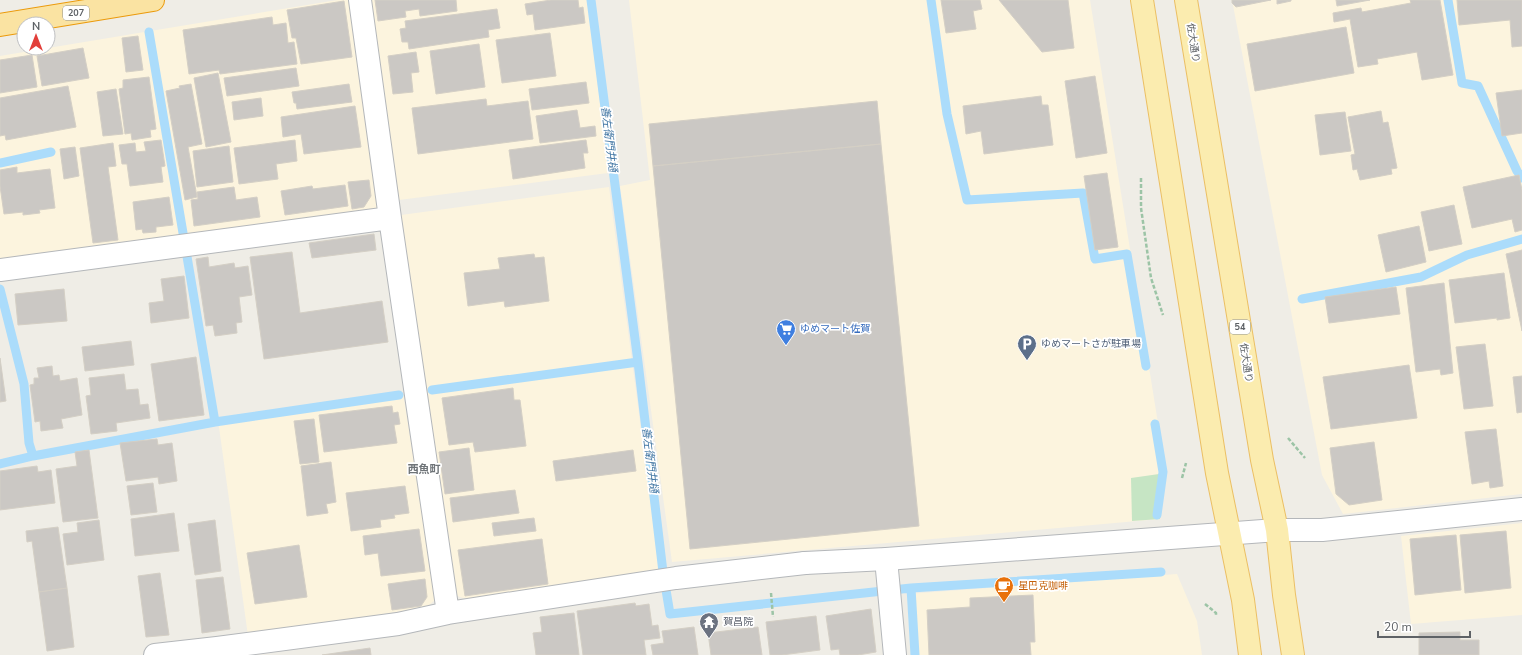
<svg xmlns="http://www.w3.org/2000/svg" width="1522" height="655" font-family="'Nunito Sans','Noto Sans JP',sans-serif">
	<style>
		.commercial { fill: #fcf4de }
		.green { fill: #c6e5c4 }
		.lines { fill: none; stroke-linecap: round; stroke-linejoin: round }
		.stream { stroke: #abdcfb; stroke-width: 9 }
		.building { fill: #cbc8c4; stroke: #d4cfc5 }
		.minor-casing { stroke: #b4b7ba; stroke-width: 24 }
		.tertiary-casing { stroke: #b4b7ba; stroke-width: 24 }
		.primary-casing { stroke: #ebbf64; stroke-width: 24 }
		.trunk-casing { stroke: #eb9a0b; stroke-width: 24 }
		.path { stroke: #9cc4a6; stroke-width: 2.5; stroke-dasharray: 4 2; stroke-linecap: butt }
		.minor { stroke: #fff; stroke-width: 22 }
		.tertiary { stroke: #fff; stroke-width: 22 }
		.primary { stroke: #fbecaf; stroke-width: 22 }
		.trunk { stroke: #fae3a2; stroke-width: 22 }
		.labels { text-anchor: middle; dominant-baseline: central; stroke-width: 3.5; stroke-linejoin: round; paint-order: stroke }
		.shield { fill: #fff; stroke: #8e9194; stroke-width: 1 }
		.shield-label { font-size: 9px; font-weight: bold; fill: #5e6266 }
		.street-label { font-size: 10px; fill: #5e6266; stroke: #fff }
		.shop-label { font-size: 10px; fill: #366cbe; stroke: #fff; text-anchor: start }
		.service-label { font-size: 10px; fill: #4e5e75; stroke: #fff; text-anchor: start }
		.food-label { font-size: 10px; fill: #c56008; stroke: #fff; text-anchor: start }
		.worship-label { font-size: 10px; fill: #5b616d; stroke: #fff; text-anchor: start }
		.water-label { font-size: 11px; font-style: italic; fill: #4478a5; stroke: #fff }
		.neighbourhood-label { font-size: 11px; font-weight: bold; fill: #6f7478; stroke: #fff }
	</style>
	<rect width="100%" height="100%" fill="#efede6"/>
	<path class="commercial" d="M337 0H349L379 208 0 260V56Z
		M370 0H588L608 173 399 200Z
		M629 0H1090L1166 473 1160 519 672 562 620 186 650 180Z
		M1232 0H1522V494L1343 514 1322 475Z
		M609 187 660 572 469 600 457 596 401 215Z
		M403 393 436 599 427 607 248 636 218 420Z
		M1522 523V615L1411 624 1401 536Z
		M1177 574 1197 621 1202 655H911L907 594Z"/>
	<path class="green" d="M1166 473 1160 519 1132 521 1131 478Z"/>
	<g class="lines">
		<path class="stream" d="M591 0 638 362 663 572 670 614 911 588 915 655
			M931 0 947 114 967 200 1083 193 1095 259 1127 254 1146 366
			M1448 0 1462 83 1478 86 1517 171 1522 178
			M149 32 215 422
			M0 163 51 152
			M0 289 24 384 29 443 33 456
			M1302 299 1421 277 1467 255 1522 239
			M432 390 638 362
			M1155 424 1163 472 1157 515
			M0 464 33 456 215 422 399 395
			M911 588 1161 572"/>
	</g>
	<path class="building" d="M375 0H456L457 11 420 16 419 9 405 11 406 17 378 21Z
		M551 0H578L579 8 583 7 585 23 535 30 533 14 527 15 525 4Z
		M941 0H980L982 9 973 11 976 29 946 33Z
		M999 0H1068L1074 48 1042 52Z
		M1232 0H1271L1236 7 1232 3Z
		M1277 0H1291V1L1277 4Z
		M1336 0H1370L1337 6Z
		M1410 0H1440L1453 75 1422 80 1417 52 1377 59 1378 64 1358 67 1350 19 1334 22 1333 13 1361 8 1362 12 1411 3Z
		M1457 0H1522V46L1512 47 1510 20 1459 25Z
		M344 1 352 57 301 64 296 38H292L287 10Z
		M497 9 500 28 488 30 489 37 409 49 408 42H402L400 29 406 28 405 21Z
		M272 17 273 25 286 23 288 43 294 42 297 64 220 74 219 70 189 74 183 30Z
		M1346 27 1354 73 1255 91 1247 44Z
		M550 33 556 76 502 83 496 40Z
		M138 36 143 70 126 72 122 38Z
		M479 44 485 87 436 94 430 51Z
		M83 48 89 78 42 86 37 56Z
		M416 52 419 72 411 73 413 92 393 94 388 56Z
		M32 55 37 87 0 93V60Z
		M296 68 299 86 227 96 224 78Z
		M218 73 231 142 206 147 194 78Z
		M1095 76 1107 153 1076 158 1065 81Z
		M149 77 156 129 150 130 151 137 132 140 131 133 125 134 119 89 123 88V80Z
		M586 82 589 103 532 110 529 89Z
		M191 84 202 144 188 147 197 197 185 200 166 91 180 88 179 86Z
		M349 84 352 102 297 109 296 103H294L292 92Z
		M68 86 76 127 6 140 5 135 0 136V98Z
		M116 89 123 134 103 136 97 92Z
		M1522 90V133L1502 136 1496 93Z
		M1041 96 1042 105H1048L1053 145 984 154 981 131 966 134 963 106Z
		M261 98 263 116 234 120 232 102Z
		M486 99 487 106 528 101 533 139 418 154 412 108Z
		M877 101 881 144 653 166 649 124Z
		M355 106 361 147 304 154 301 134 283 137 281 117Z
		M577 110 580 128 595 126 596 136 540 143 536 116Z
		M1381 111 1383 123 1388 122 1397 168 1391 169 1392 174 1360 180 1357 169 1353 170 1351 155 1355 154 1348 117Z
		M1345 112 1351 151 1320 155 1315 115Z
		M161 140 165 166 161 167 163 182 130 186 127 164H122L119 145 135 143 136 152 146 151 144 142Z
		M295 140 297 161 276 164 278 179 239 184 234 148Z
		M586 140 588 153H583L585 168 513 179 509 150Z
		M113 143 116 166 108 167 118 240 93 243 80 148Z
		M881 144 919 526 690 549 653 166Z
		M229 146 233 182 197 187 193 151Z
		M75 147 79 176 64 179 60 149Z
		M17 167V173L50 169 55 208 39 210 40 213 23 215V212L4 214 0 186V170Z
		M1107 173 1118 247 1095 250 1084 176Z
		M1519 175 1522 190V230L1515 232 1512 219 1472 228 1463 187Z
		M369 180 371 196 364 207 352 209 348 182Z
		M345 185 348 206 285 215 281 191 312 186 313 189Z
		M234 187 236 200 257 197 260 217 194 226 191 200 198 199 197 192Z
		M169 197 173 225 156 227V232L143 233 142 229 136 230 133 202Z
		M1454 205 1462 244 1429 251 1421 212Z
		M1419 226 1426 262 1386 272 1378 235Z
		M374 234 376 250 312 258 309 243Z
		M1522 250V331L1506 254Z
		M292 252 300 313 382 301 388 342 264 359 250 257Z
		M534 254 535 258 544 257 549 301 505 307 504 301 468 306 464 273 500 269 498 258Z
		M208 257 209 267 234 263 235 268 248 266 252 295 239 297 242 322 236 323 237 333 215 336 213 325 206 326 196 259Z
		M1504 273 1510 318 1497 320V318L1455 323 1449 280Z
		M184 276 189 318 151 323 149 303 164 301 161 279Z
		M1444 283 1453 373 1441 375 1440 369 1416 372 1406 288Z
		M1396 287 1400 314 1329 323 1325 297Z
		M64 289 67 321 18 325 15 294Z
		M131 341 134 365 85 371 82 347Z
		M1485 344 1493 406 1464 409 1456 347Z
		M196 357 204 415 159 421 151 364Z
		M0 358 6 401 0 402Z
		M1409 365 1417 418 1331 429 1323 377Z
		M52 366 53 376 59 375 60 381 77 378 82 415 61 419 63 428 41 431 40 421 35 422 30 385 34 384V378H39L37 368Z
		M124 374 126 390 138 389 140 405 148 404 150 418 116 423 117 431 91 434 86 396 91 395 89 378Z
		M1522 376V412L1517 413 1513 377Z
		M513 388 514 400H520L526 446 475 452 473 442 449 445 442 398Z
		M392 406 393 413 398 412 400 424 394 425 397 443 324 452 319 415Z
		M314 419 319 462 300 464 294 421Z
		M1496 429 1503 486 1490 488 1489 481 1472 484 1465 432Z
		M157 439 158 445 172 443 177 481 159 484 158 477 126 481 120 443Z
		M1374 442 1382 500 1349 505 1336 494 1330 448Z
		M469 448 474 490 445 494 439 452Z
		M89 450 98 518 63 522 56 469 77 466 75 452Z
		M633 450 636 471 556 481 553 461Z
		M331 462 336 502 326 504 328 513 307 516 301 466Z
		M37 466 38 472 51 470 55 503 0 510V471Z
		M153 483 157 512 131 515 127 486Z
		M405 486 409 513 394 515 395 518 380 520 381 527 351 531 346 493Z
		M515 490 519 513 453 522 450 498Z
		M174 513 179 551 135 556 131 519Z
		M534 518 536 531 494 536 492 523Z
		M99 520 104 560 67 565 63 534 78 532 77 523Z
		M215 520 221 571 195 575 188 524Z
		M58 527 67 588 39 592 32 541 27 542 26 531Z
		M419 529 425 571 381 576 378 553 365 555 363 536Z
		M1506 531 1511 588 1465 593 1460 535Z
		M1456 535 1461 590 1415 595 1410 539Z
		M542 539 548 584 465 596 458 550Z
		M299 545 307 597 255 604 247 553Z
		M160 573 169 635 146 637 138 576Z
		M223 577 230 629 202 633 196 580Z
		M425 579 427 597 421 606 392 610 388 584Z
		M67 588 74 647 47 651 39 592Z
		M1033 595 1035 642H1030L1031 655H929L927 610 970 607V598Z
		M635 603 636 606 649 604 652 626 658 625 660 638 644 640 646 655H583L577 611Z
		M871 609 876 652 858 655H840L839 649 831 650 826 616Z
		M574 613 579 655H536L533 633 542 632 540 617Z
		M816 616 820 650 782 655H770L766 622Z
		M694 627 698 655H653L651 645 664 643 662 631Z
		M758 627 762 655H711L708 633Z
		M1460 632V640H1479V655H1419V633Z
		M370 648 371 655H322Z"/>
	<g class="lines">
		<g class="minor-casing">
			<path id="minor" d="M360 0 390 218 448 613
				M0 270 390 218
				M1277 530H1322L1522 509
				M886 559 895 655
				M155 655 217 648 398 624 448 613 676 578 805 563"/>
		</g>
		<g class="tertiary-casing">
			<path id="tertiary" d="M805 563 886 559 1277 530"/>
		</g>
		<g class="primary-casing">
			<path id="primary" d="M1142 0 1217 473 1243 600 1250 655
				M1186 0 1262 460 1277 530 1284 595 1293 655"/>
		</g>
		<g class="trunk-casing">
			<path id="trunk" d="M0 25 153 0"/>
		</g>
		<path class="path" d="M1141 178V208L1151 278 1163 315
			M1288 438 1305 458
			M1182 478 1186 463
			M771 593 773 617
			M1205 604 1216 613V615"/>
		<use href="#minor" class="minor"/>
		<use href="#tertiary" class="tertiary"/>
		<use href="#primary" class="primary"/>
		<use href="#trunk" class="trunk"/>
	</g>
	<defs>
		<g id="supermarket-pin" transform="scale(1)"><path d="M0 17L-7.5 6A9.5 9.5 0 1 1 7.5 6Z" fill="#3f7fe0" stroke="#fff"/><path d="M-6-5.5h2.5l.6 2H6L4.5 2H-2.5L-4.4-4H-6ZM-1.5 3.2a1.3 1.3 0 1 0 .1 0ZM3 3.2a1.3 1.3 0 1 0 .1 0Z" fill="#fff"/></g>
		<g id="parking-pin" transform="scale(1)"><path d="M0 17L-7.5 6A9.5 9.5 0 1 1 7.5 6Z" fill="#5c6f8a" stroke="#fff"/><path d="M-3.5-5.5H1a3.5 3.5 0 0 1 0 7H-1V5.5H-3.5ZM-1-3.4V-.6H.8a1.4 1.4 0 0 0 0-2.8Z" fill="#fff"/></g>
		<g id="cafe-pin" transform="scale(1)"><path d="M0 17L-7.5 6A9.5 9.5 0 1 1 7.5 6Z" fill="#e8710a" stroke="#fff"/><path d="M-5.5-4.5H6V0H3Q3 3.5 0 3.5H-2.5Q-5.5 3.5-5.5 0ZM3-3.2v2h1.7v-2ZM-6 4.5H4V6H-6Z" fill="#fff"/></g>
		<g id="temple-pin" transform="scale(1)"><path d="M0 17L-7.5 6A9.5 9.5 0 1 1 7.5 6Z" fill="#6b7280" stroke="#fff"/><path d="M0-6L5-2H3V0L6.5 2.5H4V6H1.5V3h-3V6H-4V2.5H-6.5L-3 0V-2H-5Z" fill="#fff"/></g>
	</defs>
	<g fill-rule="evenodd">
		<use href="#supermarket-pin" x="786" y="329"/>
		<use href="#parking-pin" x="1027" y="344"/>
		<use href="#cafe-pin" x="1004" y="586"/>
		<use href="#temple-pin" x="709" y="622"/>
	</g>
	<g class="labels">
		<g class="shield">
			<rect x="63" y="6" width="26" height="14" rx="3"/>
			<rect x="1230" y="320" width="20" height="14" rx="3"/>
		</g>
		<g class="shield-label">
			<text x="76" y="13">207</text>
			<text x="1240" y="327">54</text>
		</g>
		<g class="street-label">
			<text transform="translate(1193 43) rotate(81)">佐大通り</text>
			<text transform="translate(1246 363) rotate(81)">佐大通り</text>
		</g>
		<g class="shop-label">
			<text x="800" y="329">ゆめマート佐賀</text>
		</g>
		<g class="service-label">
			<text x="1041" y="344">ゆめマートさが駐車場</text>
		</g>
		<g class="food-label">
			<text x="1018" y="586">星巴克咖啡</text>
		</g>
		<g class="worship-label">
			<text x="723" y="622">賀昌院</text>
		</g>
		<g class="water-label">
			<text transform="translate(609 139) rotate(83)">善左衛門井樋</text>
			<text transform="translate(650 460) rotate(83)">善左衛門井樋</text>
		</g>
		<g class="neighbourhood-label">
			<text x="424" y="469">西魚町</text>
		</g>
	</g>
	<g transform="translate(36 36)"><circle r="19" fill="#ffffff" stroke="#bfc0c2"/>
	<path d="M0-3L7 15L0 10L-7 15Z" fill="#e23f3a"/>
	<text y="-6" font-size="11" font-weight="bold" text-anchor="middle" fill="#5e6266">N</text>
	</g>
	<path d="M1378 631v6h92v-6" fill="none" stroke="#5e6266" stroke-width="2"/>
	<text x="1384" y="631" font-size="12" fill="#5e6266" stroke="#ffffff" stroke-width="3" paint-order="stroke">20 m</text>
</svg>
